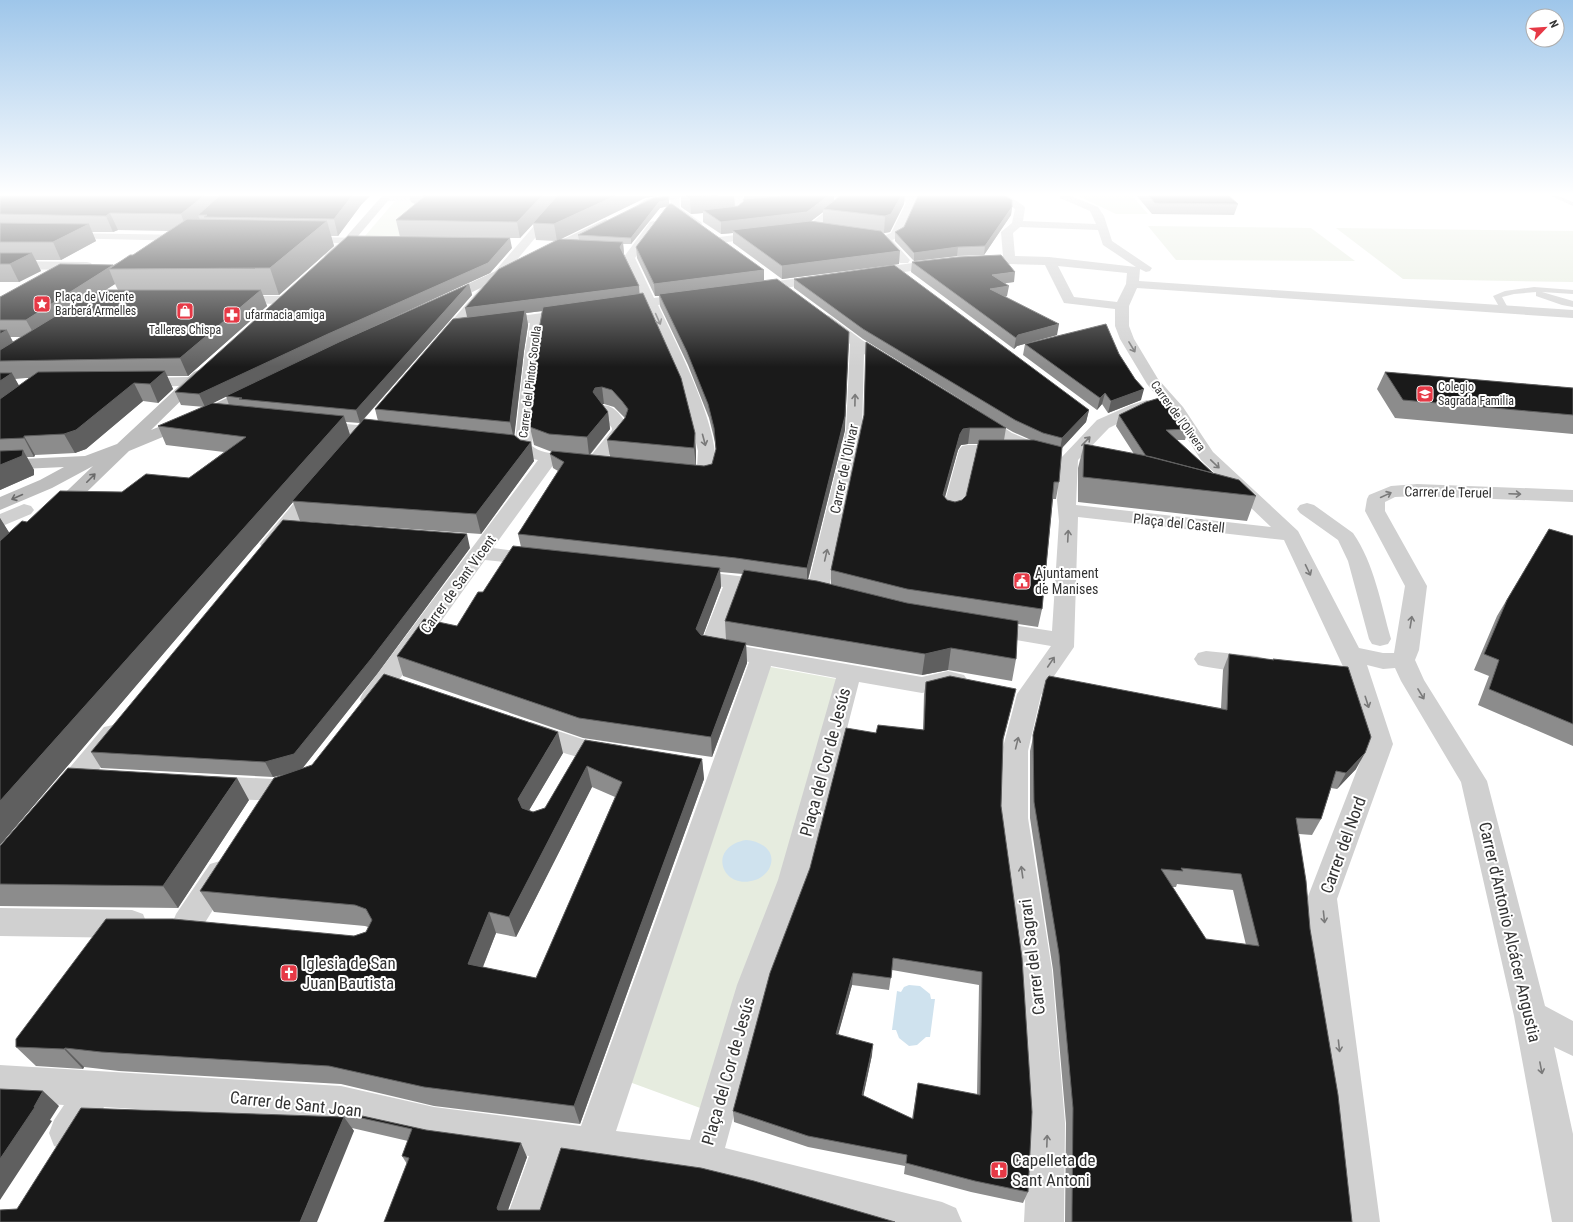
<svg xmlns="http://www.w3.org/2000/svg" width="1573" height="1222" font-family="'Roboto Condensed',sans-serif">
	<style>
		.green { fill: #e6ecdf }
		.water { fill: #cfe2ee }
		.lines { fill: none; stroke-linecap: round; stroke-linejoin: round }
		.lane { fill: #d0d0d0; fill-rule: evenodd }
		.street { fill: #d0d0d0; fill-rule: evenodd }
		.secondary { fill: #bdbdbd; fill-rule: evenodd }
		.wall { fill: #8c8c8c; fill-rule: evenodd }
		.shaded-wall { fill: #5f5f5f }
		.building { fill: #1a1a1a; stroke: #5f5f5f; fill-rule: evenodd }
		.oneway { stroke: #7a7a7a }
		.oneway2 { stroke: #6a6a6a }
		.labels { text-anchor: middle; dominant-baseline: central; stroke-width: 4; stroke-linejoin: round; paint-order: stroke }
		.far-poi-label { font-size: 12px; fill: #333; stroke: #fff; text-anchor: start }
		.far-street-label { font-size: 12px; fill: #333; stroke: #fff }
		.street-label { font-size: 14px; fill: #333; stroke: #fff }
		.poi-label { font-size: 14px; fill: #333; stroke: #fff; text-anchor: start }
		.near-street-label { font-size: 17px; fill: #333; stroke: #fff }
		.near-poi-label { font-size: 17px; fill: #333; stroke: #fff; text-anchor: start }
	</style>
	<rect width="100%" height="100%" fill="#fff"/>
	<path class="green" d="M471 196 516 227 506 240 370 238 365 236 394 202 401 200Z
		M1078 196H1132L1148 214H1116Z
		M1148 226 1311 228 1355 261 1176 260Z
		M1336 228 1573 231V282L1403 279Z
		M765 666 842 680 779 903 703 1109 624 1080Z"/>
	<path class="water" d="M746 840C761 841 778 851 769 869 766 874 761 878 755 880 722 891 706 847 746 840Z
		M909 985 920 986 930 994 931 999H935L930 1037H926L917 1045 909 1046 899 1038 896 1030H892L897 991 901 992 904 987Z"/>
	<g class="lines">
		<path class="lane" d="M1551 196H1558L1573 202V206Z
			M1534 287 1573 290V294L1542 292 1573 301V307L1562 305 1536 296V292L1514 294 1502 297 1508 308 1504 311 1501 310 1493 296 1505 291Z"/>
		<path class="street" d="M382 196H450L445 199 386 201 382 200 381 198Z
			M560 196H570L447 344 442 345 437 344 435 341 437 338Z
			M671 196H679L680 208 701 222 702 224 701 226H693L671 211 670 209Z
			M733 196H743V204L766 202 771 205C767 210 737 212 733 207Z
			M828 196H948L951 198 946 201H915L916 203 902 235 900 237 892 240 910 260 908 263H900L879 239 881 237 891 233 906 203 903 201H851L814 231 810 232 719 243 715 242 713 240 715 238 719 237 807 226 839 201 804 204 799 201 800 199Z
			M998 196H1009L1024 206 1025 208 1023 221 1096 224 1090 211 1060 198 1059 196H1071L1098 207 1104 216 1112 241 1152 268 1150 271 1146 272 1140 269 1139 281 1573 310V318L1137 288 1129 306V326L1134 339 1158 379 1183 407 1213 452 1298 531 1359 648 1383 653H1394L1405 586 1365 511 1367 499 1369 495 1391 486 1417 484 1573 490V502L1417 496 1395 497 1385 502V511L1427 586 1419 650 1415 660 1424 680 1487 781 1545 1006 1573 1021V1056L1554 1047 1573 1134V1222H1552L1514 1016 1461 782 1401 681 1395 668 1383 669 1367 665 1393 744 1337 899 1380 1222H1340L1307 899 1367 744 1347 675 1284 540 1078 517 1074 647 1041 695 1028 751V818L1052 970 1065 1123 1064 1222H1024L1029 1123 1020 970 1000 818 1002 751 1017 694 1051 646 987 635 979 633 976 628 979 623 987 621 1052 631 1059 521 1057 500 1060 459 1097 420 1131 405 1147 400 1153 402 1155 405 1153 408 1143 411 1109 428 1078 460 1076 505 1271 527 1201 460 1171 413 1147 384 1120 339 1115 326V309L1064 303 1045 265 970 263 968 260 970 257 974 256H1003L1001 232 1012 223 1015 209ZM1020 227 1098 230 1103 245 1136 267 1049 257 1015 256 1013 233ZM1058 266 1127 273 1126 284 1117 302 1074 297Z
			M654 221 659 224 635 258 654 298 690 293 695 294 696 297 695 300 690 301 658 305C673 337 732 448 711 478 700 481 688 479 677 476L674 472 677 468 683 467 697 468 698 451 684 394 645 307 617 311 612 310 610 307 612 304 642 300 623 258 650 222Z
			M65 233 189 235 193 236 195 238 193 240 189 241 61 238 59 236 61 234Z
			M303 237 373 238 377 239 379 241 377 243 373 244 299 242 297 240 299 238Z
			M942 259 946 260 948 263 946 266 869 277 865 276 863 273 865 270 869 269Z
			M0 261 87 262 91 263 93 266 91 269 87 270 0 269Z
			M823 275 827 276 829 279 827 282 754 292 749 291 748 288 749 285 754 284Z
			M236 296H284L289 297 291 300 289 303 284 304 231 303 229 300 231 297Z
			M571 309 576 310 578 313 576 316 544 321 539 351 532 446C547 458 571 451 588 459L612 430V428L597 409 599 406C613 402 622 417 629 427L628 431 600 467 594 468 587 466 581 467 554 464 493 548 544 555 547 559 544 563 537 565 485 560 381 705 372 708 363 705 360 699 363 693 538 460 524 457 518 452 499 449 496 445 499 441 505 440 515 441 525 351 530 323 498 327 493 326 491 323 493 320 498 319Z
			M825 315 830 316 862 340 897 362 899 365 897 368C885 371 874 360 864 354L862 430 828 593 825 598 817 600 809 598 806 593 846 430 850 344 820 322 818 319 820 316Z
			M191 377 196 379 199 382 196 385 140 388 135 386 132 383 135 380 140 378Z
			M980 415 986 416 1012 433 1048 448 1051 452 1048 456 1042 457 1000 441 974 424 972 420 974 416Z
			M318 421 385 428 391 429 393 433 391 437 385 438 312 430 310 426 312 422Z
			M968 445H1007L1013 446 1016 450 1013 454 1007 455H975L962 512 959 516 952 518 945 516 942 512 959 450 962 446Z
			M316 483 323 485 325 489 323 493 277 548 270 550 263 548 260 544 263 540 309 485Z
			M1307 503 1314 505 1353 533C1374 563 1381 604 1391 639L1388 644 1380 646 1372 644 1369 639 1348 561 1338 540 1300 513 1297 509 1300 505Z
			M24 504 31 506 34 510 31 514 0 527V514Z
			M690 570 769 580 777 581 780 586 777 591 769 592 744 589 724 643 922 677 948 671 964 675 968 681 964 687 956 689 948 687 922 693 859 682 808 880 769 985 725 1148 942 1202 956 1208 962 1222H866L703 1180 565 1161 545 1222H505L529 1156 434 1143 341 1122 104 1107 80 1146 67 1151 54 1146 49 1133 54 1120 64 1105 0 1101V1065L341 1086 434 1107 581 1126 749 662 703 653 699 648 723 587 683 580 680 576 683 572ZM771 666 836 678 778 880 737 985 690 1140 616 1131Z
			M1206 651 1256 656 1264 658 1268 664 1264 670C1248 674 1215 669 1198 665L1194 659 1198 653Z
			M531 722 582 739 619 745 623 752 619 759C591 767 549 747 522 738L518 731 522 724Z
			M113 725 122 727 126 734 122 741 75 799 65 803 55 799 51 792 55 785 104 727Z
			M213 776 273 779 283 783 287 790 283 797C266 803 221 799 203 793L199 786 203 779Z
			M220 861 230 864 235 873 230 882 198 934 187 938 176 934 172 924 176 914 210 864Z
			M0 908 132 910 143 914 147 924 143 934 132 938 0 936Z"/>
		<path class="secondary" d="M382 196H392L353 242 334 260H326L324 257 326 254 345 238Z
			M663 196H681L680 198 653 203 641 209 636 206 646 199Z
			M606 219 611 222 610 224 448 304H438L436 301 438 298Z
			M199 370 204 372 207 375 204 378 151 430 199 411 248 388 254 386 260 388 262 391 260 394 211 417 129 451 63 515 56 517 49 515 46 511 93 466 52 488 0 510V497L40 480 64 467 0 470V460L85 456 117 444 194 372Z"/>
	</g>
	<path class="wall" d="M0 196 361 205 338 236H331L334 246 279 295H263L267 306 188 376H167L173 389 158 403 143 401 86 449 75 453 35 455 34 457H27L34 470V475L0 490V297L113 265 133 255 169 231 118 230 113 232H92L96 241 61 260H36L41 271 19 282H0ZM115 284 118 290H105ZM10 337H22L13 342ZM26 378H29L19 386 15 379Z
		M409 196H657L645 198 560 239 579 240 578 235 669 202V204L764 270V281L845 430 808 580 831 584V570L864 417 866 342 986 415 863 339 794 288V279L1089 410 1086 422 1062 448 1059 482 1056 499H1053L1042 609 1038 627 1018 624 1016 659 1012 681 948 670 922 675 746 645 747 663 712 757 583 738 403 676 397 656 457 626 483 592 521 547 518 534 558 471 553 468 550 454 552 452 534 445 530 427 542 311 526 313 528 325 524 351 514 435 534 461 481 534 300 521 293 502 0 845V518L9 533 27 522 122 492 189 478 224 452 166 445 158 426 229 405 226 396 205 407 181 405 175 392 512 248 490 273 331 346 271 375 469 284 472 295 364 419 378 421 375 409 467 317 556 241 536 240 533 224 520 238 400 237 396 220 415 204 411 202ZM667 206 636 247 637 258 655 296H659L660 306 688 365 709 418 715 442 716 450 712 464 704 466 696 465V451L639 294V286L624 254 623 244H631L660 208ZM602 404H604L614 407 625 418 607 440 610 457 590 455 610 429 608 412ZM346 422 360 423 350 435ZM1006 428 1013 432 1031 440H1004ZM968 444H978L966 496 962 500 955 502 947 500 944 497 958 450 961 445ZM720 572 743 574 725 621 726 640 703 635 721 587Z
		M681 196H734L735 206H738L743 202V199H744V196H834V200L904 204 890 232 884 233 899 264 782 279 733 243V233L721 234 703 222V213L691 214 681 207ZM823 212V223L811 221Z
		M1137 196H1229L1238 204 1234 215 1152 214Z
		M1012 207 1011 215 984 255 957 256 914 261 895 241V232L904 227Z
		M912 262 1014 282 1005 283 1007 296 1005 297 1057 335 1017 346 1014 349 911 272Z
		M1025 344 1119 354 1141 400 1108 413 1102 404 1097 410 1023 355Z
		M1385 372 1573 388V434L1395 418 1377 389Z
		M1119 415 1188 429 1185 440H1177L1213 473 1256 496 1247 521 1078 502V468L1084 444 1134 454 1116 426Z
		M1549 529 1573 536V746L1478 705 1489 676 1474 670 1497 616Z
		M470 548 377 674 302 769 563 753 529 810 533 812 545 808 585 740 702 759 704 779 580 1124 434 1106 341 1084 119 1071 84 1067 83 1069 36 1066 16 1047 354 936 366 932 368 927 365 926 214 912 200 891 283 775 273 777 101 768 91 752ZM592 787 615 797 536 978 483 967 496 933 516 937Z
		M1229 654 1273 660V659L1356 769 1337 789 1331 788 1321 819 1312 835 1299 834 1310 929 1352 1222H1065L1066 1123 1053 970 1030 818V751L1046 680 1221 708 1223 670ZM1177 884 1233 890 1246 945 1206 939 1172 887H1176Z
		M926 682 1013 701 1003 741 1001 806 1028 1192 1023 1203 971 1192 904 1174 905 1166 808 1147 734 1122 733 1111 876 733 923 730 924 694ZM892 970 979 985 977 1095 918 1083 912 1119 863 1096 872 1055 838 1034 852 985 889 990Z
		M249 800 178 908 0 906V846Z
		M335 1110 527 1157 508 1210 384 1222 407 1164 402 1156 408 1141 352 1128 354 1131 17 1209 338 1116 334 1112Z"/>
	<path class="shaded-wall" d="M204 196H228L198 215 200 220 187 231 181 214Z
		M352 196H370L361 205 338 236 334 219Z
		M542 196H558L533 223V224L520 238 517 222Z
		M615 196H657L645 198 557 241 554 224Z
		M669 196V206L660 208 631 244V238L659 202Z
		M718 196H734L735 210H703V213L691 214 690 198Z
		M744 196H816L744 201Z
		M828 196H834V203L823 209V212L806 225 732 230 733 233 721 234V222Z
		M901 196H905L904 204 890 232 884 233 885 216Z
		M1012 207 1011 215 984 255 985 246Z
		M110 213 118 230 113 232 106 216Z
		M327 221 334 246 279 295 270 268Z
		M89 224 96 241 61 260 53 242Z
		M510 238 512 248 490 273 331 346 205 407 199 394Z
		M623 242 624 254 620 247Z
		M958 247 957 256 914 261V253Z
		M900 251 899 264 782 279V266Z
		M32 253 41 271 19 282 10 264Z
		M113 265 109 269 115 284 35 336 26 320Z
		M764 270V282L659 294V296H655L654 284Z
		M1015 272 1014 282 991 285 992 275Z
		M469 284 472 295 360 423 356 410Z
		M639 286 640 299 526 313 528 325 524 351 514 439 510 422 521 335 468 321 465 308Z
		M1009 286 1007 296 988 299 990 289Z
		M261 290 267 306 188 376 180 358Z
		M1059 324 1057 335 1017 346 1014 349 1016 338 1018 335Z
		M7 330 16 348 0 357V334Z
		M849 332 845 430 807 583V568Z
		M165 371 173 389 158 403 150 384Z
		M12 373 22 391 0 406V381Z
		M134 383 143 401 86 449 75 453 64 434Z
		M602 387 604 404 598 405 593 392 595 388Z
		M1144 389 1141 400 1108 413 1111 401Z
		M1105 393 1102 404 1097 410 1100 398Z
		M1089 410 1086 422 1060 450 1062 438Z
		M608 412 610 429 589 455 587 437Z
		M344 416 350 435 292 501 293 502 0 845V801Z
		M970 428 968 444 961 445 958 450 941 512 943 495 960 434 963 429Z
		M695 433 696 451V466L694 448Z
		M24 436 35 455 34 457 24 438Z
		M531 442 534 461 481 534 476 514Z
		M23 450 34 470V475L0 490V465Z
		M0 518 12 537 0 549Z
		M467 534 470 548 377 674 301 770 273 777 265 762Z
		M720 568 721 587 698 649 696 629Z
		M746 643 747 663 712 757 711 737Z
		M951 648 948 670 922 675 925 654Z
		M558 732 563 753 524 819 518 799Z
		M1365 753 1356 769 1337 789 1346 773Z
		M702 759 704 779 580 1124 574 1106Z
		M587 766 592 787 516 937 509 917Z
		M237 778 249 800 178 908 163 886Z
		M489 912 496 933 476 984 468 964Z
		M853 973 852 985 835 1046 836 1034Z
		M873 1044 872 1055 861 1107 862 1095Z
		M65 1048 84 1067 83 1069 64 1049Z
		M43 1091 59 1106 50 1120 52 1121 0 1200V1159Z
		M344 1117 354 1131 317 1222H300Z
		M521 1143 527 1157 504 1221 497 1208Z"/>
	<path class="building" d="M0 196H204L181 214 110 213 106 216 0 214Z
		M219 196H352L334 219 204 217 207 215H198Z
		M423 196H542L517 222 396 220 425 196Z
		M557 196H615L554 224 533 223Z
		M669 196 668 200 659 202 631 238 578 235 653 198Z
		M686 196H718L690 198Z
		M781 196H828L807 212 721 222 703 210 738 206 744 201 743 199Z
		M840 196H901L891 214 885 216 823 209Z
		M918 196H1005L1012 200V207L985 246 958 247 914 253 895 232 904 227Z
		M1149 196H1229L1238 204 1155 203Z
		M669 204H672L764 270 654 284 636 247Z
		M187 219 327 221 270 268 109 269 130 255H133Z
		M810 221 881 231 900 251 782 266 732 230Z
		M0 223 89 224 53 242H0Z
		M348 236 510 238 488 263 328 334 199 394 175 392Z
		M559 239 623 242 620 247 639 286 465 308 499 269Z
		M0 253H32L10 264H0Z
		M1001 255 1015 272 992 275 1009 286 990 289 1059 324 1018 335 1016 338 912 262 958 257Z
		M60 264 113 265 26 320H0V297Z
		M894 265 1089 410 1062 438 1043 433 1015 420 863 329 794 279Z
		M777 279 849 332 845 416 807 568 736 558 518 534 564 462 550 454 552 451 704 466 712 464 716 449 714 428 708 404 687 352 659 294Z
		M469 284 356 410 239 399 242 398 226 396 339 342Z
		M98 290H261L180 358 0 361V350Z
		M643 293 681 378 695 433 694 448 607 440 625 418 628 409 622 401 612 390 602 387 595 388 593 392 608 412 587 437 549 434 530 427 538 335 543 307Z
		M525 310 521 335 510 422 375 409 453 319Z
		M1106 324 1119 354 1135 379 1144 389 1111 401 1105 393 1100 398 1025 344Z
		M0 330H7L0 334Z
		M866 342 1006 428H970L963 429 960 434 943 495 947 500 955 502 962 500 966 496 979 440H1034L1062 447 1059 482H1054L1042 609 907 589 831 570 864 415Z
		M165 371 150 384 134 383 76 430 64 434 24 436V438L0 439V399L38 372Z
		M1385 372 1573 388V415L1403 400Z
		M0 373H12L0 381Z
		M1166 396 1188 429 1166 430 1213 473 1146 456 1119 415 1146 402Z
		M212 403 344 416 0 801V541L22 521 27 522 60 491 122 492 146 474 189 478 246 437 158 426Z
		M364 419 514 435 520 440 531 442 476 514 292 501Z
		M1084 444 1152 457 1239 480 1256 496 1083 477Z
		M23 450 22 456 0 465V451Z
		M283 520 467 534 371 659 294 754 265 762 91 752Z
		M1549 529 1573 536V724L1489 689 1499 660 1484 654 1507 600Z
		M513 546 720 568 696 629 701 635 746 643 711 737 579 718 397 656 424 619 457 626 478 592H483Z
		M744 570 817 581 907 603 1018 621 1016 659 951 648 925 654 725 621Z
		M1229 654 1274 660 1273 659 1348 667 1371 737 1365 753 1346 773 1336 771 1321 819 1296 818 1306 881 1310 929 1338 1095 1352 1222H1072V1210L1073 1108 1059 954 1034 802 1033 735 1046 680 1049 676 1227 710ZM1181 868 1241 874 1259 946 1206 939 1161 869 1183 871Z
		M384 674 558 732 518 799 522 808 533 812 545 808 585 740 702 759 574 1106 424 1087 329 1066 101 1052 65 1048 64 1049 16 1047V1039L106 919H173L354 936 366 932 372 920 366 909 355 905 200 891 274 778 312 765ZM587 766 622 782 536 978 468 964 489 912 509 917Z
		M950 676 1016 689 1003 739 1001 806 1022 958 1032 1112 1028 1192 975 1181 906 1163 907 1155 808 1136 733 1111 770 973 810 868 846 728 876 733 878 725 924 730 926 682ZM893 958 982 972 980 1095 918 1083 913 1119 862 1095 873 1044 836 1034 853 973 891 978Z
		M68 768 237 778 163 886 0 884V846Z
		M0 1089 43 1091 34 1107H35L0 1159Z
		M81 1108 344 1117 300 1222H0V1210L17 1209Z
		M335 1110 426 1130 521 1143 497 1208 498 1210H540L561 1148 701 1168 754 1181 895 1222H384L409 1158 402 1156 412 1129 334 1112Z"/>
	<defs><path id="oneway-shaft" d="M-6 0H5M1.5-3L5.5 0L1.5 3" fill="none" stroke-width="1.6" stroke-linecap="round" stroke-linejoin="round"/></defs>
	<g class="oneway">
		<use href="#oneway-shaft" transform="translate(658 319) rotate(66)"/>
		<use href="#oneway-shaft" transform="translate(1132 347) rotate(59)"/>
		<use href="#oneway-shaft" transform="translate(855 400) rotate(-89)"/>
		<use href="#oneway-shaft" transform="translate(704 440) rotate(75)"/>
		<use href="#oneway-shaft" transform="translate(1086 441) rotate(-46)"/>
		<use href="#oneway-shaft" transform="translate(1215 464) rotate(44)"/>
		<use href="#oneway-shaft" transform="translate(1515 494) rotate(2)"/>
		<use href="#oneway-shaft" transform="translate(1386 495) rotate(-25)"/>
		<use href="#oneway-shaft" transform="translate(1068 536) rotate(-87)"/>
		<use href="#oneway-shaft" transform="translate(826 555) rotate(-77)"/>
		<use href="#oneway-shaft" transform="translate(1308 570) rotate(64)"/>
		<use href="#oneway-shaft" transform="translate(1411 622) rotate(-81)"/>
		<use href="#oneway-shaft" transform="translate(1051 662) rotate(-56)"/>
		<use href="#oneway-shaft" transform="translate(1421 694) rotate(59)"/>
		<use href="#oneway-shaft" transform="translate(1367 702) rotate(72)"/>
		<use href="#oneway-shaft" transform="translate(1017 743) rotate(-76)"/>
		<use href="#oneway-shaft" transform="translate(1022 872) rotate(-98)"/>
		<use href="#oneway-shaft" transform="translate(1324 917) rotate(84)"/>
		<use href="#oneway-shaft" transform="translate(1339 1046) rotate(84)"/>
		<use href="#oneway-shaft" transform="translate(1541 1068) rotate(79)"/>
		<use href="#oneway-shaft" transform="translate(1047 1141) rotate(-88)"/>
	</g>
	<g class="oneway2">
		<use href="#oneway-shaft" transform="translate(91 478) rotate(-45)"/>
		<use href="#oneway-shaft" transform="translate(17 497) rotate(156)"/>
	</g>
	<linearGradient id="sky" x2="0" y2="1"><stop stop-color="#9ec6ea"/><stop offset="0.53" stop-color="#fff"/><stop offset="1" stop-color="#fff" stop-opacity="0"/></linearGradient>
	<rect width="1573" height="367" fill="url(#sky)"/>
	<defs>
		<g id="sight-square" transform="scale(0.9)"><rect x="-9" y="-9" width="18" height="18" rx="4" fill="#e63946" stroke="#fff"/><path d="M0-6L1.8-2.2L6-1.7L2.9 1.2L3.7 5.4L0 3.3L-3.7 5.4L-2.9 1.2L-6-1.7L-1.8-2.2Z" fill="#fff"/></g>
		<g id="shop-square" transform="scale(0.9)"><rect x="-9" y="-9" width="18" height="18" rx="4" fill="#e63946" stroke="#fff"/><path d="M-5-2.5h2.3a2.7 3.5 0 0 1 5.4 0H5L5.5 6h-11ZM-1.5-2.5h3a1.5 2.3 0 0 0-3 0Z" fill="#fff"/></g>
		<g id="pharmacy-square" transform="scale(0.9)"><rect x="-9" y="-9" width="18" height="18" rx="4" fill="#e63946" stroke="#fff"/><path d="M-2-6h4v4h4v4h-4v4h-4v-4h-4v-4h4Z" fill="#fff"/></g>
		<g id="school-square" transform="scale(0.9)"><rect x="-9" y="-9" width="18" height="18" rx="4" fill="#e63946" stroke="#fff"/><path d="M0-5L7-2L0 1L-7-2ZM-4 1L0 2.5L4 1V4Q0 6-4 4Z" fill="#fff"/></g>
		<g id="civic-square" transform="scale(0.9)"><rect x="-9" y="-9" width="18" height="18" rx="4" fill="#e63946" stroke="#fff"/><path d="M-.6-6.5H3V-4.5H.6V-3L4-1V1h2V6H-6V1h2V-1L-.6-3ZM-1.2 2.5V6h2.4V2.5Z" fill="#fff"/></g>
		<g id="church-square" transform="scale(0.9)"><rect x="-9" y="-9" width="18" height="18" rx="4" fill="#e63946" stroke="#fff"/><path d="M-1.2-6h2.4v3.5h3.3v2.4h-3.3V6h-2.4V-.1h-3.3v-2.4h3.3Z" fill="#fff"/></g>
	</defs>
	<g fill-rule="evenodd">
		<use href="#sight-square" x="42" y="304"/>
		<use href="#shop-square" x="185" y="311"/>
		<use href="#pharmacy-square" x="232" y="315"/>
		<use href="#school-square" x="1425" y="394"/>
		<use href="#civic-square" x="1022" y="581"/>
		<use href="#church-square" x="289" y="973"/>
		<use href="#church-square" x="999" y="1170"/>
	</g>
	<g class="labels">
		<g class="far-poi-label">
			<text x="55" y="297">Plaça de Vicente<tspan x="55" dy="14">Barberá Armelles</tspan></text>
			<text x="245" y="315">ufarmacia amiga</text>
			<text x="185" y="330" text-anchor="middle">Talleres Chispa</text>
			<text x="1438" y="387">Colegio<tspan x="1438" dy="14">Sagrada Familia</tspan></text>
		</g>
		<g class="far-street-label">
			<text transform="translate(530 382) rotate(-83)">Carrer del Pintor Sorolla</text>
			<text transform="translate(1178 416) rotate(54)">Carrer de l'Olivera</text>
		</g>
		<g class="street-label">
			<text transform="translate(844 469) rotate(-78)">Carrer de l'Olivar</text>
			<text transform="translate(1448 492) rotate(1)">Carrer de Teruel</text>
			<text transform="translate(1179 523) rotate(6)">Plaça del Castell</text>
			<text transform="translate(458 584) rotate(-54)">Carrer de Sant Vicent</text>
		</g>
		<g class="poi-label">
			<text x="1035" y="573">Ajuntament<tspan x="1035" dy="16">de Manises</tspan></text>
		</g>
		<g class="near-street-label">
			<text transform="translate(825 762) rotate(-75)">Plaça del Cor de Jesús</text>
			<text transform="translate(1343 845) rotate(-70)">Carrer del Nord</text>
			<text transform="translate(1510 932) rotate(77)">Carrer d'Antonio Alcácer Angustia</text>
			<text transform="translate(1032 957) rotate(-97)">Carrer del Sagrari</text>
			<text transform="translate(728 1071) rotate(-74)">Plaça del Cor de Jesús</text>
			<text transform="translate(296 1104) rotate(6)">Carrer de Sant Joan</text>
		</g>
		<g class="near-poi-label">
			<text x="302" y="963">Iglesia de San<tspan x="302" dy="20">Juan Bautista</tspan></text>
			<text x="1012" y="1160">Capelleta de<tspan x="1012" dy="20">Sant Antoni</tspan></text>
		</g>
	</g>
	<g transform="translate(1545 28) rotate(65)"><circle r="19" fill="#ffffff" stroke="#adadad"/>
	<path d="M0-3L7 15L0 10L-7 15Z" fill="#e63946"/>
	<text y="-6" font-size="11" font-weight="bold" text-anchor="middle" fill="#333333">N</text>
	</g>
</svg>
